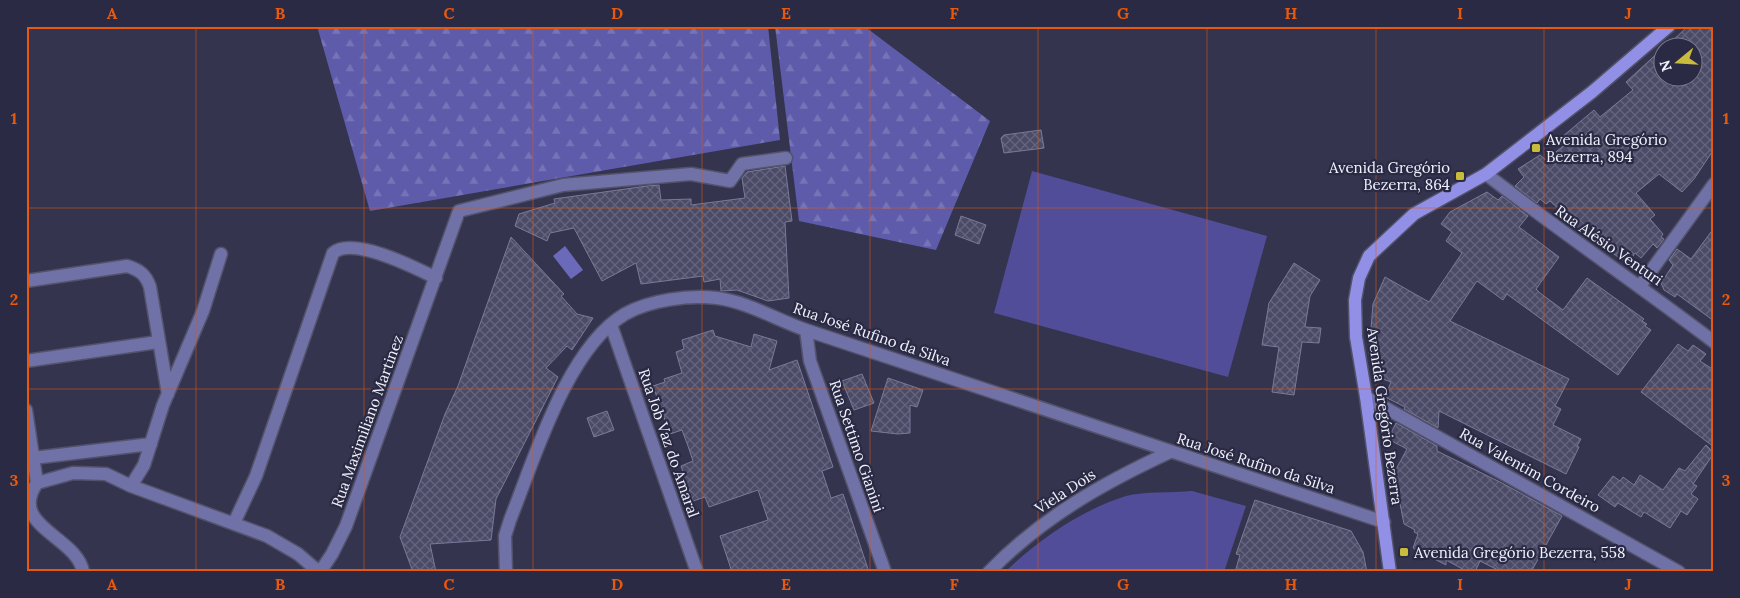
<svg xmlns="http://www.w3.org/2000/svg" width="1740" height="598" font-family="Lora,serif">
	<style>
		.forest { fill: url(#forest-firs) }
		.park { fill: #514d98 }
		.water { fill: #6b69ba }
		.building { fill: url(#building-cross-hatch); stroke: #797a99 }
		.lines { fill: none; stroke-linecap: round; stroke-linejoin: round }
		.street-casing { stroke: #52526b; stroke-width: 15 }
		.secondary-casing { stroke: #52526b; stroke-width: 15 }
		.street { stroke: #7071a7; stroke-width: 12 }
		.secondary { stroke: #9190e6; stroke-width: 12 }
		.grid { fill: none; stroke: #e8590c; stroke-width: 1; stroke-opacity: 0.55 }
		.poi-dot { fill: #c9bb3b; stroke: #2a2a44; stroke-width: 2 }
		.labels { text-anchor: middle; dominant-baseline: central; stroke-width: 4.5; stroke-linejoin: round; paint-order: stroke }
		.poi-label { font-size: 15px; fill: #f1f2fd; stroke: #2a2a44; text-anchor: start }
		.street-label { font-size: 15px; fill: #f1f2fd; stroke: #2a2a44 }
		.neatline { fill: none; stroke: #e8590c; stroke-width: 2 }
		.grid-label { font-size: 16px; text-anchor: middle; font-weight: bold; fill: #e8590c }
	</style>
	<defs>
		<pattern id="forest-firs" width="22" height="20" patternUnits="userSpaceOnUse" patternTransform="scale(1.25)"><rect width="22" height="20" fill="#5e5bab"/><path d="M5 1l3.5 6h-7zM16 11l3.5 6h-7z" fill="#7673b7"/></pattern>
		<pattern id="building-cross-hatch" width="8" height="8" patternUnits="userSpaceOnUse" patternTransform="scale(1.25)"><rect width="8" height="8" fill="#4b4b67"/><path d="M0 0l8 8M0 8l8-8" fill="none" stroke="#65657e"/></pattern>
	</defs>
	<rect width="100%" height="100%" fill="#34344f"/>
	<path class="forest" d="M317 26H768L780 140 370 211Z
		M775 26H864L990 121 936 250 799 221Z"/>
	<path class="park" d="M1032 171 1267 236 1228 377 994 313Z
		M1192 491 1246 506 1224 572H1005C1038 540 1081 510 1126 496 1144 491 1172 493 1192 491Z"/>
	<path class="water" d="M565 246 583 270 571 279 553 256Z"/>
	<path class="building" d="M1688 26H1714V149L1694 179 1682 192 1659 174 1636 193 1655 215 1650 219 1663 234 1661 237 1664 239 1657 248 1653 244 1641 258 1635 253 1628 264 1570 223 1572 221 1550 201 1546 204 1540 199 1537 203 1515 186 1524 177 1518 169 1540 155 1546 160 1567 143 1562 137 1594 110 1600 117 1633 90 1626 82 1662 49V78H1692V48H1665Z
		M1041 130 1044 148 1004 153 1001 138 1004 135Z
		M785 166 792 221 785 222 789 298 768 301 737 290 721 291 720 279 704 282 703 276 641 284 636 263 602 281 574 228 550 233 547 241 515 226 519 214 555 203 554 199 647 186 659 185 661 200 691 199V205L745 198 742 178 747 172Z
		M1487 192 1498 200 1502 196 1528 216 1519 227 1559 257 1536 289 1540 293 1563 310 1587 278 1644 319 1642 321 1647 324 1645 326 1651 330 1618 375 1507 294 1503 300 1477 281 1450 321 1569 379 1555 406 1561 409 1553 425 1581 439 1577 446 1579 447 1566 474 1439 411 1438 428 1404 409 1405 407 1385 397 1391 382 1380 378 1384 370 1371 364 1369 353 1373 304 1385 277 1429 302 1462 253 1446 241 1452 232 1441 224 1450 212Z
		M961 216 986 225 979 244 955 235Z
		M1714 228V321L1677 294 1675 297 1664 290 1661 283 1673 265 1669 260 1677 249 1691 259Z
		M511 237 564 294 561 296 577 314 593 318 572 350 567 346 546 368 558 377 496 499 491 540 430 544 436 572H413L400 537 445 414 458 386Z
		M1294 263 1320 280 1310 296 1305 327 1321 328 1319 343 1302 342 1294 395 1272 392 1279 347 1262 345 1269 303Z
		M713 330 715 336 751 347 754 334 777 341 769 370 797 360 833 467 822 471 831 498 843 494 869 572H732L720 536 768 520 758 490 709 507 705 497 693 501 681 466 693 461 688 446 682 430 670 434 653 386 665 382 664 379 682 373 676 352 684 349 682 340Z
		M1678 344 1688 351 1693 345 1706 354 1700 361 1714 370V447L1641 392Z
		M862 374 874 403 854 410 842 381Z
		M888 378 923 390 917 407 910 405V433L898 434 871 431Z
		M607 411 614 430 594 437 587 418Z
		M1396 423 1437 446V451L1502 483 1562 516 1531 572H1502L1480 561 1475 572H1468L1446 560V565L1413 548 1418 534 1414 532 1415 530 1404 524 1394 473 1407 449 1388 439Z
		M1706 445 1714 453 1693 484 1697 486 1691 494 1698 499 1687 515 1681 511 1670 528 1644 512 1641 517 1618 503 1615 507 1598 495 1613 476 1620 481 1623 477 1634 485 1640 475 1663 490 1679 468 1685 471Z
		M1255 500 1351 531 1363 552 1367 572H1235L1240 555 1236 554Z"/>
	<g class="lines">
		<g class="street-casing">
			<path id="street" d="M1486 174C1561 232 1639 285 1714 342
				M26 281 127 266C140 270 146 275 150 287L168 394
				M1640 286 1714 184
				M611 325 697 572
				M806 330 810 361 885 572
				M26 361 158 342
				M1366 397 1679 572
				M26 410 37 483
				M33 458 151 444
				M37 483 73 473 106 474 131 486 267 536 298 554 319 572
				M37 483C7 526 78 537 83 572
				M131 486 144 465 163 405 203 311 221 254
				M234 523 256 476 333 253C353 236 414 267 436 278
				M320 572 332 554 346 526 459 211 563 185 691 174 730 181 742 164 786 158
				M506 572 505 536 510 520C534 460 567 348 625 314 650 300 688 295 717 298 748 302 777 320 806 330L1384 522
				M989 572C1041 518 1103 483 1170 452"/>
		</g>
		<g class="secondary-casing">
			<path id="secondary" d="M1390 572 1366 397 1356 337 1355 300 1359 278 1369 256 1414 214 1486 174 1592 92 1669 26"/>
		</g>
		<use href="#street" class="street"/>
		<use href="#secondary" class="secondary"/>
	</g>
	<path class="grid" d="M196 26V572M364 26V572M533 26V572M702 26V572M870 26V572M1038 26V572M1207 26V572M1376 26V572M1544 26V572M26 208H1714M26 389H1714"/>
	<g class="poi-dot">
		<rect x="1531" y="143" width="10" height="10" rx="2.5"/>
		<rect x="1455" y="171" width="10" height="10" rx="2.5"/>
		<rect x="1399" y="547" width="10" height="10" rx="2.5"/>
	</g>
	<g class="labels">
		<g class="poi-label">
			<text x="1546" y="139">Avenida Gregório<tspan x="1546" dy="17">Bezerra, 894</tspan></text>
			<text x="1450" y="167" text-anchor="end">Avenida Gregório<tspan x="1450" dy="17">Bezerra, 864</tspan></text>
			<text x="1414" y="552">Avenida Gregório Bezerra, 558</text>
		</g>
		<g class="street-label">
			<text transform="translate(1609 245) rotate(35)">Rua Alésio Venturi</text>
			<text transform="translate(872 334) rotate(19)">Rua José Rufino da Silva</text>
			<text transform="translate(1385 416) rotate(82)">Avenida Gregório Bezerra</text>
			<text transform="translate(367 421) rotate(-70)">Rua Maximiliano Martinez</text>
			<text transform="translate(669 443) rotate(71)">Rua Job Vaz do Amaral</text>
			<text transform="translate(857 446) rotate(71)">Rua Settimo Gianini</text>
			<text transform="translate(1256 463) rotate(18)">Rua José Rufino da Silva</text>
			<text transform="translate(1530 470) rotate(29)">Rua Valentim Cordeiro</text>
			<text transform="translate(1065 491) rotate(-33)">Viela Dois</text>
		</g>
	</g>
	<rect width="1740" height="598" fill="none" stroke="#2a2a44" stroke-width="55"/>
	<g transform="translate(1678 62) rotate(252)"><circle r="24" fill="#2a2a44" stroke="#7a7a8e"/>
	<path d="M0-4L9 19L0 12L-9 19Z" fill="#c9bb3b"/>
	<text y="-8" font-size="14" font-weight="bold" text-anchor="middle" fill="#f1f2fd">N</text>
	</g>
	<rect x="28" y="28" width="1684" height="542" class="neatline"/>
	<g class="grid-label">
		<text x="112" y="19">A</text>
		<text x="280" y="19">B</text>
		<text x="449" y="19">C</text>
		<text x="617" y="19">D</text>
		<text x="786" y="19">E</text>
		<text x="954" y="19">F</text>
		<text x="1123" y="19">G</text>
		<text x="1291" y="19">H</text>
		<text x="1460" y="19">I</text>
		<text x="1628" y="19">J</text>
		<text x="14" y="124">1</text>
		<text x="1726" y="124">1</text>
		<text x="14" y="305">2</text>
		<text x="1726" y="305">2</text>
		<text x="14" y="486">3</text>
		<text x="1726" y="486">3</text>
		<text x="112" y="590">A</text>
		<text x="280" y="590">B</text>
		<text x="449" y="590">C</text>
		<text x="617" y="590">D</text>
		<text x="786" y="590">E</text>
		<text x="954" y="590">F</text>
		<text x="1123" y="590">G</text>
		<text x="1291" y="590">H</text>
		<text x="1460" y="590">I</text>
		<text x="1628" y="590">J</text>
	</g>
</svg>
